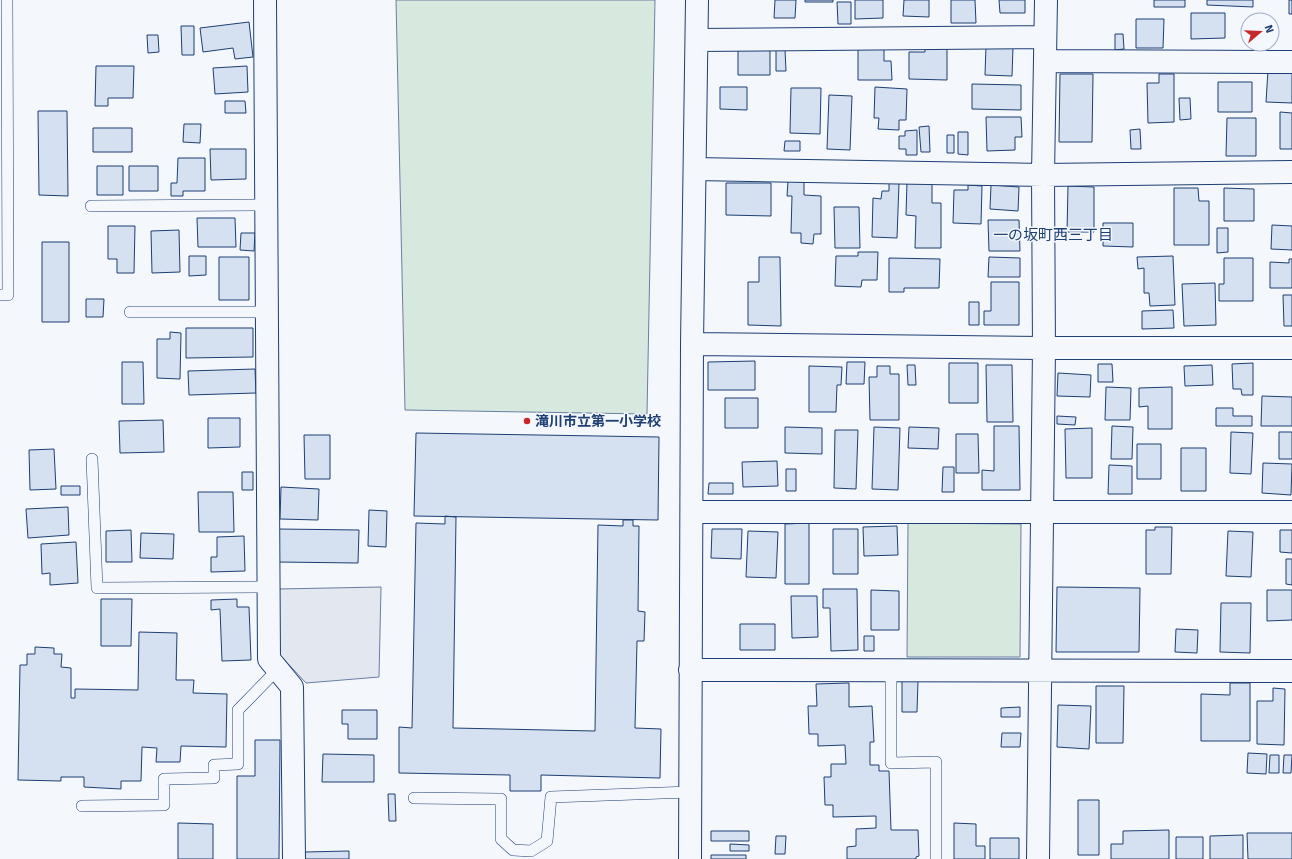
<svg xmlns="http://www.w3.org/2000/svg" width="1292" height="859" font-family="Signika,'Noto Sans JP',sans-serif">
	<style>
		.green { fill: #d7e8df; stroke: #687fa3 }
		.parking { fill: #e3e8f0; stroke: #687fa3 }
		.building { fill: #d5e0f0; stroke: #1d3f73 }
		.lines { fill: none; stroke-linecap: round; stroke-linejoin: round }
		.service-casing { stroke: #1d3f73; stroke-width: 12 }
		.minor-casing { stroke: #1d3f73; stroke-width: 24 }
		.service { stroke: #f4f7fb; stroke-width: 11 }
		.minor { stroke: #f4f7fb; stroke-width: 22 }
		.poi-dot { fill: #c62828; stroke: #f4f7fb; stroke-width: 1.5 }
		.labels { text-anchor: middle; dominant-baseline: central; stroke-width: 3; stroke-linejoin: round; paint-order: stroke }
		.poi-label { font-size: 14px; font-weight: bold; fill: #1d3f73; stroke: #f4f7fb; text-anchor: start }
		.neighbourhood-label { font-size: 15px; fill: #1d3f73; stroke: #f4f7fb }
	</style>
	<rect width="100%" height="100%" fill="#f4f7fb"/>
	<path class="green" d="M396 0H655L647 414 405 410Z
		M908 523 1021 524 1020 657H907Z"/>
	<path class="parking" d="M381 587 379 677 306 683 279 654 278 589Z"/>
	<path class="building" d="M775 0H796L795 18H774Z
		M805 0H833V2H805Z
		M855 0H883V18L855 19Z
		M904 0H929V17L903 16Z
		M951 0H975L976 23H951Z
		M999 0H1025V13H1000Z
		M1154 0H1185V7H1154Z
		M1207 0H1253V7L1207 5Z
		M1289 0H1292V14H1289Z
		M837 2H851V24H838Z
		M1191 13H1225V38L1191 39Z
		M1136 19H1164L1163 48H1136Z
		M249 22 253 57 235 59 233 48 203 52 200 28Z
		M181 26H194V55H182Z
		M1115 34H1123L1124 49 1115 50Z
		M147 35H158L159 52 148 53Z
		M738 46 770 47V75H738Z
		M986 46 1013 47 1012 76 985 75Z
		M858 47H884V61H891L892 80H858Z
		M925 47H947V80L909 79V52H925Z
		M776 50H785L786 71H776Z
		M96 66H134L133 98H108V106H95Z
		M247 66 248 92 215 94 213 68Z
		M1268 70 1292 71V103L1266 102Z
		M1060 74H1093L1092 142H1059Z
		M1159 74H1174V122L1148 123 1147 83H1159Z
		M1218 82H1252V112H1218Z
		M972 84 1021 85V110L972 109Z
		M720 87H747V110L720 109Z
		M875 87 907 89 906 120H899V130L878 129 879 118H874Z
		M791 88H821L820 134 790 133Z
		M829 95 852 96 850 150 827 149Z
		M1179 98H1190L1191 119 1180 120Z
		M225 101H245L246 113H225Z
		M38 111H67L68 196 39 195Z
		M1280 112 1292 113V149H1280Z
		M986 117H1021L1022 137H1015V150L987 151Z
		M1227 118H1256V156H1226Z
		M184 124H201L200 143 183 142Z
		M929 126 930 152H921L919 127Z
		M93 128H132V152H93Z
		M1140 129 1141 149H1131L1130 130Z
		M917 130V155H906V149H899V136H905V131Z
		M958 132H968V155L958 154Z
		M947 135H954V153H947Z
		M785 141H800V151H784Z
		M210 149H246V179L211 180Z
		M178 158H205V191H183V196H171V183H177Z
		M97 166H123V195H97Z
		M129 166H158V191H129Z
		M788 181 804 182V195L821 196V234H814L813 244 801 243V233H791L792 196H787Z
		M907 181H932V203H941V248H915L916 216 906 215Z
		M726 183H771V216L726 215Z
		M889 183H899L897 238 872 237 873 198 881 199 882 191H889Z
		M968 185 982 186 981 224 953 223 954 190H968Z
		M991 185 1019 187 1018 211 990 209Z
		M1068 186 1094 187V232H1067Z
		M1174 188H1198L1199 201H1209V245H1174Z
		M1224 188 1254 189V221H1224Z
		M834 207H859L860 248H835Z
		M197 218H235L236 247H198Z
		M988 220H1019L1020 251H989Z
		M1103 223H1133V247L1103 246Z
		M1272 225 1292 226V250L1271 249Z
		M108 226H135L134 273H117V259H108Z
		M1217 228H1228V252L1217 253Z
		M179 230 180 272 152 273 151 231Z
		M241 233H255L254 251 240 250Z
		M42 242H69V322H42Z
		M858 252H878L877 280H862L861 287 835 286 836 256H858Z
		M189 256H206V275L189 276Z
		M1173 256 1175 305 1150 306 1149 293H1144V268L1138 269 1137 257Z
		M219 257H249V300H219Z
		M759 257H780L781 326 748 325V282H759Z
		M989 257 1020 258V277H988Z
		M889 258 940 259 939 288H904V292H889Z
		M1224 258H1253V301H1219V284H1224Z
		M1289 259H1292V288H1270V262L1289 263Z
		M991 282H1019V325H984V311H991Z
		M1215 283 1216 325 1184 326 1182 284Z
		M1283 295H1292V326H1284Z
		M86 299H104L103 317H86Z
		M969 302H979V325H969Z
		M1173 310 1174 328 1142 329V311Z
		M186 328H253V357L186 358Z
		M170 332 181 333 180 379 157 378V339H170Z
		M755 361V390H708V362Z
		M122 362H143L144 404H122Z
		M847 362H865L864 384H846Z
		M949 363H978V403H949Z
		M1253 363V395H1242L1241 389H1233L1232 364Z
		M1098 364H1112L1113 382H1098Z
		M907 365H915L916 385H908Z
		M986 365H1012L1013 422H987Z
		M1212 365 1213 385 1185 386 1184 366Z
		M809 366 842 367 841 385H837L836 412H809Z
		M877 366H890V374H899V420H870L869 377H877Z
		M255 369 256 393 189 395 188 371Z
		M1058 373 1091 375 1090 397 1057 396Z
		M1106 387 1131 388 1130 420H1105Z
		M1172 387V429H1148V406L1139 407V388Z
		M1262 396 1292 397V426H1261Z
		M725 398H758V428H725Z
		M1216 408H1233V416H1252V426H1216Z
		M1057 416 1076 417 1075 425 1057 424Z
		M208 418H240V447L208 448Z
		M163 420 164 452 120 453 119 421Z
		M994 426H1019L1020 490H982V470L994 471Z
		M1112 426 1133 427 1132 459H1111Z
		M785 427 822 428V454L785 453Z
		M874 427 900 428 898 490 872 489Z
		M909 427 939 428 938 449 908 448Z
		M1092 428V478H1066L1065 429Z
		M835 430H858L856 489 834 488Z
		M1231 432 1253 433 1251 474 1230 473Z
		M1279 432H1292V459H1279Z
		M416 433 659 437 658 520 414 516Z
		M956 434H978L979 473H956Z
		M304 435H330V479H305Z
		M1137 444H1161V479H1137Z
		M1181 448H1206V491H1181Z
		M54 449 56 489 30 490 29 450Z
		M777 461 778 486 743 487 742 462Z
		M1263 463 1292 464 1291 495 1262 493Z
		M1109 465 1132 466V494H1108Z
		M943 467H954V492H942Z
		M786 469H796V491H786Z
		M242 472H253V490H242Z
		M709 483H733V494H708Z
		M61 486H80V495H61Z
		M281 487 319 489 318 520 280 519Z
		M198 492H233L234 532H199Z
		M68 507 69 535 28 538 26 509Z
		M369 510 387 511 386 547 368 546Z
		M445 516 456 517 453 728 595 731 598 525 623 526V520H633V526H639L638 611 645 612 644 641H637L635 728 661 729 660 778 541 775V791H510V775L399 773V727L412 728 416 523 445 524Z
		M809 523V584H785V524Z
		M897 526 898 555 864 556 863 527Z
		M1155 527H1172L1171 574H1146V530H1155Z
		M278 529 359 530 358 563 278 562Z
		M712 529H742L741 559 711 558Z
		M833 529H858V574H833Z
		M131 530 132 562H106V531Z
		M1280 530H1292V553L1280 552Z
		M748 531 778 532 776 578 746 577Z
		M1228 531 1253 532 1251 577 1226 576Z
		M141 533 174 534 173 559 140 558Z
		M244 536 245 571 211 572V557H217V537Z
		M76 542 78 583 50 585V573L42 574 41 544Z
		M1286 559H1292V585L1286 584Z
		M1057 587 1140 588 1139 652H1056Z
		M823 589H857L858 650 831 651 830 608H823Z
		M871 590 899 591V630H871Z
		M1267 590H1292V620L1267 621Z
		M791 596H817L818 637 792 638Z
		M101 599H132L131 646H101Z
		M237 599V607H249L251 660 222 661 220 609 211 610V600Z
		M1221 603H1251L1250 653 1220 652Z
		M740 624H775V650H740Z
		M1176 629 1198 630 1197 653 1175 652Z
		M139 632 177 633 176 680H194L193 693 227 694 226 747 181 746 180 762H156L157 748 142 747 141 781H121V789L84 787V777H61V781L18 780 20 665H27V654H35V647L54 648V654H62L61 667 71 668V698H75V689L138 690Z
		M864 636H874V651H864Z
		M902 681H918L917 712H902Z
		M849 683V707L872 706 874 742H870V765H879V771H889L891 830H918L919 856 916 857V859H847V847L856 846V829L876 828V816L833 817V805H825L824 777H831V764H846L845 745 818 746V734H809L808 706H817L816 684Z
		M1230 683H1250V741H1201V694L1230 695Z
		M1096 686H1124L1123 743H1096Z
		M1273 688 1285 689 1284 745 1257 744V701H1273Z
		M1058 705 1091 706 1089 749 1057 747Z
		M1020 707V717H1001V708Z
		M342 710H377V739H348V724H342Z
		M1002 733H1021L1020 747H1001Z
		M255 740H280L279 859H237V776H255Z
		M1248 753 1267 754 1266 774 1247 773Z
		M323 754 374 755V782H322Z
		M1270 755H1279V773H1269Z
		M1284 755H1292L1291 773H1283Z
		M388 794H395L396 821H389Z
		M1078 800H1099V855H1078Z
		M178 823 213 824V859H178Z
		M954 823 976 824V846H985V859H954Z
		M1169 830V859H1111V844H1123V831Z
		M711 831H749V841H711Z
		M1247 833H1292V859H1248Z
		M1243 835V859H1210V836Z
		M776 836H786L785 854H775Z
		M1176 837H1203V859H1176Z
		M990 838H1019V859H990Z
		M730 844 749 845V851H730Z
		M349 851V859H305V852Z
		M711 855H746V859H711Z"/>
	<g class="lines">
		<g class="service-casing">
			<path id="service" d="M91 206 266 205
				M0 295H8L7 0
				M130 312H267
				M92 459 97 588 268 587
				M891 669V763L936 762V859
				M414 798 501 799V839L513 850 531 851 547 841 551 797 690 792
				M82 806 164 805V779L214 778V765L238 764V710L278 669"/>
		</g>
		<g class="minor-casing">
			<path id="minor" d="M265 0 269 659 292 687 294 859
				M697 40 1045 37
				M1045 61 1292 62
				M695 169 1043 175 1292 172
				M692 344 1044 348H1292
				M693 512H1292
				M690 670 1292 671
				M690 859 692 344 697 0
				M1038 859 1044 348 1043 175 1046 0"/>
		</g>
		<use href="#service" class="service"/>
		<use href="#minor" class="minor"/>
	</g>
	<circle class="poi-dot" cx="527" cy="421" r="4"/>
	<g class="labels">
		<g class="poi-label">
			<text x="535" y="421">滝川市立第一小学校</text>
		</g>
		<g class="neighbourhood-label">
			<text x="1053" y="235">一の坂町西三丁目</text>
		</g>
	</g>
	<g transform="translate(1260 32) rotate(71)"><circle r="19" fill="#f4f7fb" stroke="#9eadc5"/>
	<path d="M0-3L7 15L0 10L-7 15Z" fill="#c62828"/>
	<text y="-6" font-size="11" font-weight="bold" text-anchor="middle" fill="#1d3f73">N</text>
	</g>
</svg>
